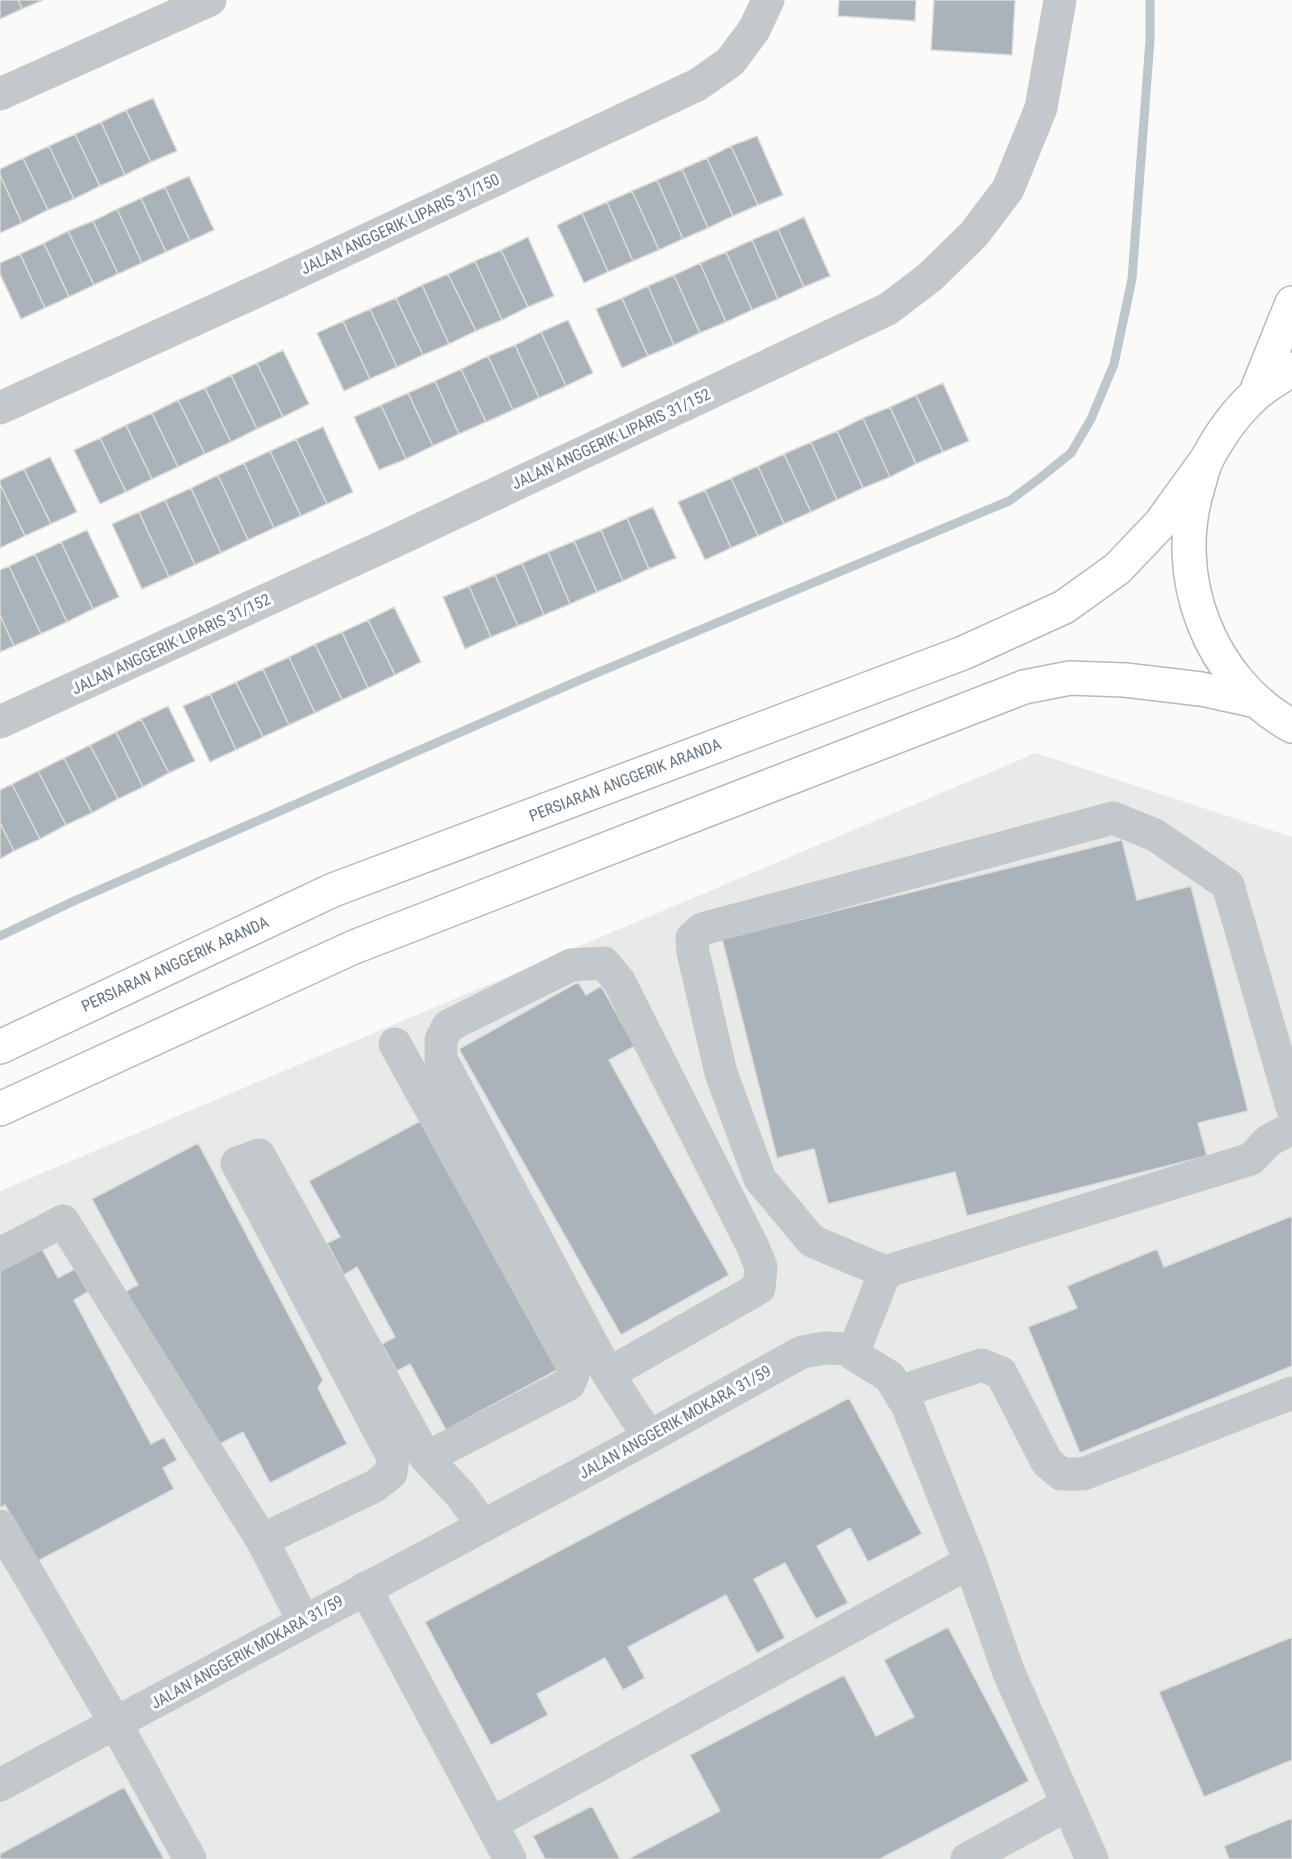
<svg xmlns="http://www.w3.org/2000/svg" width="1292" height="1859" font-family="'Roboto Condensed',sans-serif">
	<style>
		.built { fill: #e8e9e9 }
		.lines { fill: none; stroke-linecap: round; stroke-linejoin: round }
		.stream { stroke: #bbc7cb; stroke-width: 9 }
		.building { fill: #aab3b9; stroke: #dcdcda; stroke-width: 1.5 }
		.major-casing { stroke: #b5babe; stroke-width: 36 }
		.minor { stroke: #c3c8cc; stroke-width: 33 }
		.major { stroke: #fff; stroke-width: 33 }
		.labels { text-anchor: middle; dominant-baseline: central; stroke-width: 6; stroke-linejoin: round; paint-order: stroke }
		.street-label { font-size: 16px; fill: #657683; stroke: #fff }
	</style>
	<rect width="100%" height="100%" fill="#fafaf8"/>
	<path class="built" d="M1036 753 1292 837V1859H0V1191Z"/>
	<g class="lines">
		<path class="stream" d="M0 936 74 901 580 680 1009 501 1040 478 1071 453 1091 419 1114 364 1132 279 1150 40V0"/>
	</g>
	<path class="building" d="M0 0H18L22 9 0 19Z
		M18 0H43L22 9Z
		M839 0H916L915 21 838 16Z
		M934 0H1015L1012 55 931 50Z
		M153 98 177 151 151 162 126 110Z
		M126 110 151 162 125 175 101 122Z
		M101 122 125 175 100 186 75 134Z
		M75 134 100 186 74 199 49 146Z
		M757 136 783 195 758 205 731 146Z
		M49 146 74 199 48 210 23 158Z
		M731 146 758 205 733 216 707 158Z
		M23 158 48 210 22 223 0 175V169Z
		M707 158 733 216 708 228 682 169Z
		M682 169 708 228 683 239 657 180Z
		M0 175 22 223 0 233Z
		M189 176 214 230 190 241 165 187Z
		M657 180 683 239 659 250 632 191Z
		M165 187 190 241 166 252 141 198Z
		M632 191 659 250 633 261 607 202Z
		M141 198 166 252 142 263 117 209Z
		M607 202 633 261 608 272 582 213Z
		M117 209 142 263 118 274 93 221Z
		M582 213 608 272 584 283 557 225Z
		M804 217 830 276 804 287 778 229Z
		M93 221 118 274 94 285 68 231Z
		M778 229 804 287 778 299 752 240Z
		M68 231 94 285 69 297 44 243Z
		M528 237 554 296 528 307 501 250Z
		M752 240 778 299 752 310 726 252Z
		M44 243 69 297 45 308 20 254Z
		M501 250 528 307 502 320 475 261Z
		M726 252 752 310 726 322 700 263Z
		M20 254 45 308 21 319 0 274V263Z
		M475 261 502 320 476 331 448 274Z
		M700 263 726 322 700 333 674 275Z
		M448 274 476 331 449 344 422 285Z
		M674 275 700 333 674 345 648 286Z
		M422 285 449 344 423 355 396 298Z
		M648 286 674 345 648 356 622 298Z
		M396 298 423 355 397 367 370 309Z
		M622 298 648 356 622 368 596 309Z
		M370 309 397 367 370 379 343 321Z
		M568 320 593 373 566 386 541 332Z
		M343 321 370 379 344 391 317 333Z
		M541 332 566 386 539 398 515 345Z
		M515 345 539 398 513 410 488 356Z
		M283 350 309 404 283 417 257 363Z
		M488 356 513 410 486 422 461 369Z
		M257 363 283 417 257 429 231 375Z
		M461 369 486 422 459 434 435 381Z
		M231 375 257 429 231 442 205 388Z
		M435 381 459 434 433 446 408 393Z
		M943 383 969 441 943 452 916 395Z
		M205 388 231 442 205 454 178 400Z
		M408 393 433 446 406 459 381 405Z
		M916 395 943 452 916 464 890 407Z
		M178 400 205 454 178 467 152 413Z
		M381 405 406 459 379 470 354 417Z
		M890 407 916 464 890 477 863 418Z
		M152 413 178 467 152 479 126 425Z
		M863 418 890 477 863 488 837 431Z
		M126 425 152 479 126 492 100 438Z
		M323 427 353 492 327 504 296 439Z
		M837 431 863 488 837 500 811 442Z
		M100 438 126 492 100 504 74 450Z
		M296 439 327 504 301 516 270 451Z
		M811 442 837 500 811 512 784 454Z
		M270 451 301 516 274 528 244 463Z
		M784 454 811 512 784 524 758 466Z
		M50 457 77 512 51 524 24 469Z
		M244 463 274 528 248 540 218 475Z
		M758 466 784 524 758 536 731 478Z
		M24 469 51 524 25 536 0 484V480Z
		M218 475 248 540 221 553 191 488Z
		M731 478 758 536 731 548 705 490Z
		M0 484 25 536 0 548Z
		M191 488 221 553 195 565 165 500Z
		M705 490 731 548 705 560 678 502Z
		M165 500 195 565 169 577 139 512Z
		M653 507 676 558 649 569 627 518Z
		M139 512 169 577 142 589 112 524Z
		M627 518 649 569 623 581 601 530Z
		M87 530 119 597 93 609 61 542Z
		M601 530 623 581 597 592 574 541Z
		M574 541 597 592 570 604 548 552Z
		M61 542 93 609 67 622 35 554Z
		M548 552 570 604 544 615 522 563Z
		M35 554 67 622 41 634 9 566Z
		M522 563 544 615 518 626 495 575Z
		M9 566 41 634 14 646 0 615V570Z
		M495 575 518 626 491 637 469 586Z
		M469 586 491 637 465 649 443 597Z
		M394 607 421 662 395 675 368 620Z
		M0 615 14 646 0 652Z
		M368 620 395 675 368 688 342 632Z
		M342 632 368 688 342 700 315 644Z
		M315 644 342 700 315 713 289 657Z
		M289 657 315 713 289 725 263 669Z
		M263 669 289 725 263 737 236 682Z
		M236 682 263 737 236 750 210 694Z
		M210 694 236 750 210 762 183 706Z
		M168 706 195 761 169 773 141 719Z
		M141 719 169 773 143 787 116 732Z
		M116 732 143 787 118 799 90 745Z
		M90 745 118 799 92 813 64 758Z
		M64 758 92 813 66 825 38 771Z
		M38 771 66 825 40 839 12 784Z
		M12 784 40 839 14 851 0 823V790Z
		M0 823 14 851 0 859Z
		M1122 840 1137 900 1191 886 1248 1111 1198 1123 1207 1156 967 1216 955 1172 828 1204 814 1149 777 1158 722 939Z
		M578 982 586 995 601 986 635 1046 609 1060 729 1275 621 1335 459 1049Z
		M420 1121 557 1370 446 1430 410 1364 397 1371 382 1344 395 1337 357 1267 344 1275 327 1243 340 1237 309 1181Z
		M198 1143 323 1380 318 1388 347 1444 270 1483 243 1432 210 1449 126 1291 138 1285 92 1199Z
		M1292 1216V1366L1080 1453 1028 1327 1077 1308 1067 1286 1157 1249 1164 1267Z
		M42 1249 58 1278 75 1269 88 1292 74 1300 151 1444 164 1437 177 1460 163 1468 174 1489 36 1562 5 1505 0 1508V1271Z
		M849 1398 922 1534 868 1562 850 1528 817 1546 848 1603 816 1619 785 1563 754 1579 785 1638 757 1653 726 1595 628 1647 645 1678 623 1690 605 1658 537 1694 548 1715 491 1745 425 1622Z
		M948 1627 1029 1781 880 1859H628L720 1811 690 1755 844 1675 876 1736 914 1717 884 1660Z
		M1292 1637V1760L1204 1797 1159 1692Z
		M124 1787 164 1859H0V1854Z
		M592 1806 620 1859H545L533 1836Z
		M1292 1818V1859H1229L1224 1846Z"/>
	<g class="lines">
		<g class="major-casing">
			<path id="major" d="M1292 369C1280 378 1266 385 1255 395 1236 412 1220 435 1208 457 1203 466 1201 477 1198 487 1170 576 1209 680 1292 726
				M1255 395 1292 303
				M0 1047 333 890 963 653 1064 607 1117 569 1160 524 1207 459
				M0 1109 354 947 1024 687 1070 678 1125 680 1201 689 1256 701"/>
		</g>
		<path class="minor" d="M0 94 210 0
			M0 408 277 282 697 85 730 62 754 30 768 0
			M0 722 393 542 888 309 930 277 974 234 1008 189 1041 108 1060 0
			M395 1044 571 1362 573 1375 569 1384 426 1458
			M0 1254 63 1221 262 1540 304 1622
			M885 1272 812 1241 760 1179 721 1073 693 952 692 938 702 929 1113 818 1155 835 1228 885 1292 1107
			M853 1354 885 1272 1251 1159 1268 1141 1292 1128
			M608 1374 759 1288 761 1267 753 1247 619 981 604 963 571 965 448 1026 441 1040V1059L608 1374 649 1437
			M899 1392 982 1365 1001 1373 1047 1462 1061 1474H1083L1292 1393
			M0 1526 116 1724 190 1859
			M262 1540 375 1486 391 1473 393 1457 237 1163 259 1155 426 1458 461 1495 483 1526
			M365 1588 510 1859
			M0 1785 649 1437 802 1352 825 1348 850 1349 853 1354 890 1377 908 1407 970 1562 1009 1673 1092 1859
			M491 1824 970 1562
			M967 1859 1067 1805"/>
		<use href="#major" class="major"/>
	</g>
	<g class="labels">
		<g class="street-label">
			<text transform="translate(400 224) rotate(-25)">JALAN ANGGERIK LIPARIS 31/150</text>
			<text transform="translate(611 439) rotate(-25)">JALAN ANGGERIK LIPARIS 31/152</text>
			<text transform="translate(171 644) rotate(-25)">JALAN ANGGERIK LIPARIS 31/152</text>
			<text transform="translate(625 780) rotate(-21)">PERSIARAN ANGGERIK ARANDA</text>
			<text transform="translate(175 964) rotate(-25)">PERSIARAN ANGGERIK ARANDA</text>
			<text transform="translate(675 1422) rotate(-29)">JALAN ANGGERIK MOKARA 31/59</text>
			<text transform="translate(247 1652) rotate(-29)">JALAN ANGGERIK MOKARA 31/59</text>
		</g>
	</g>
</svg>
